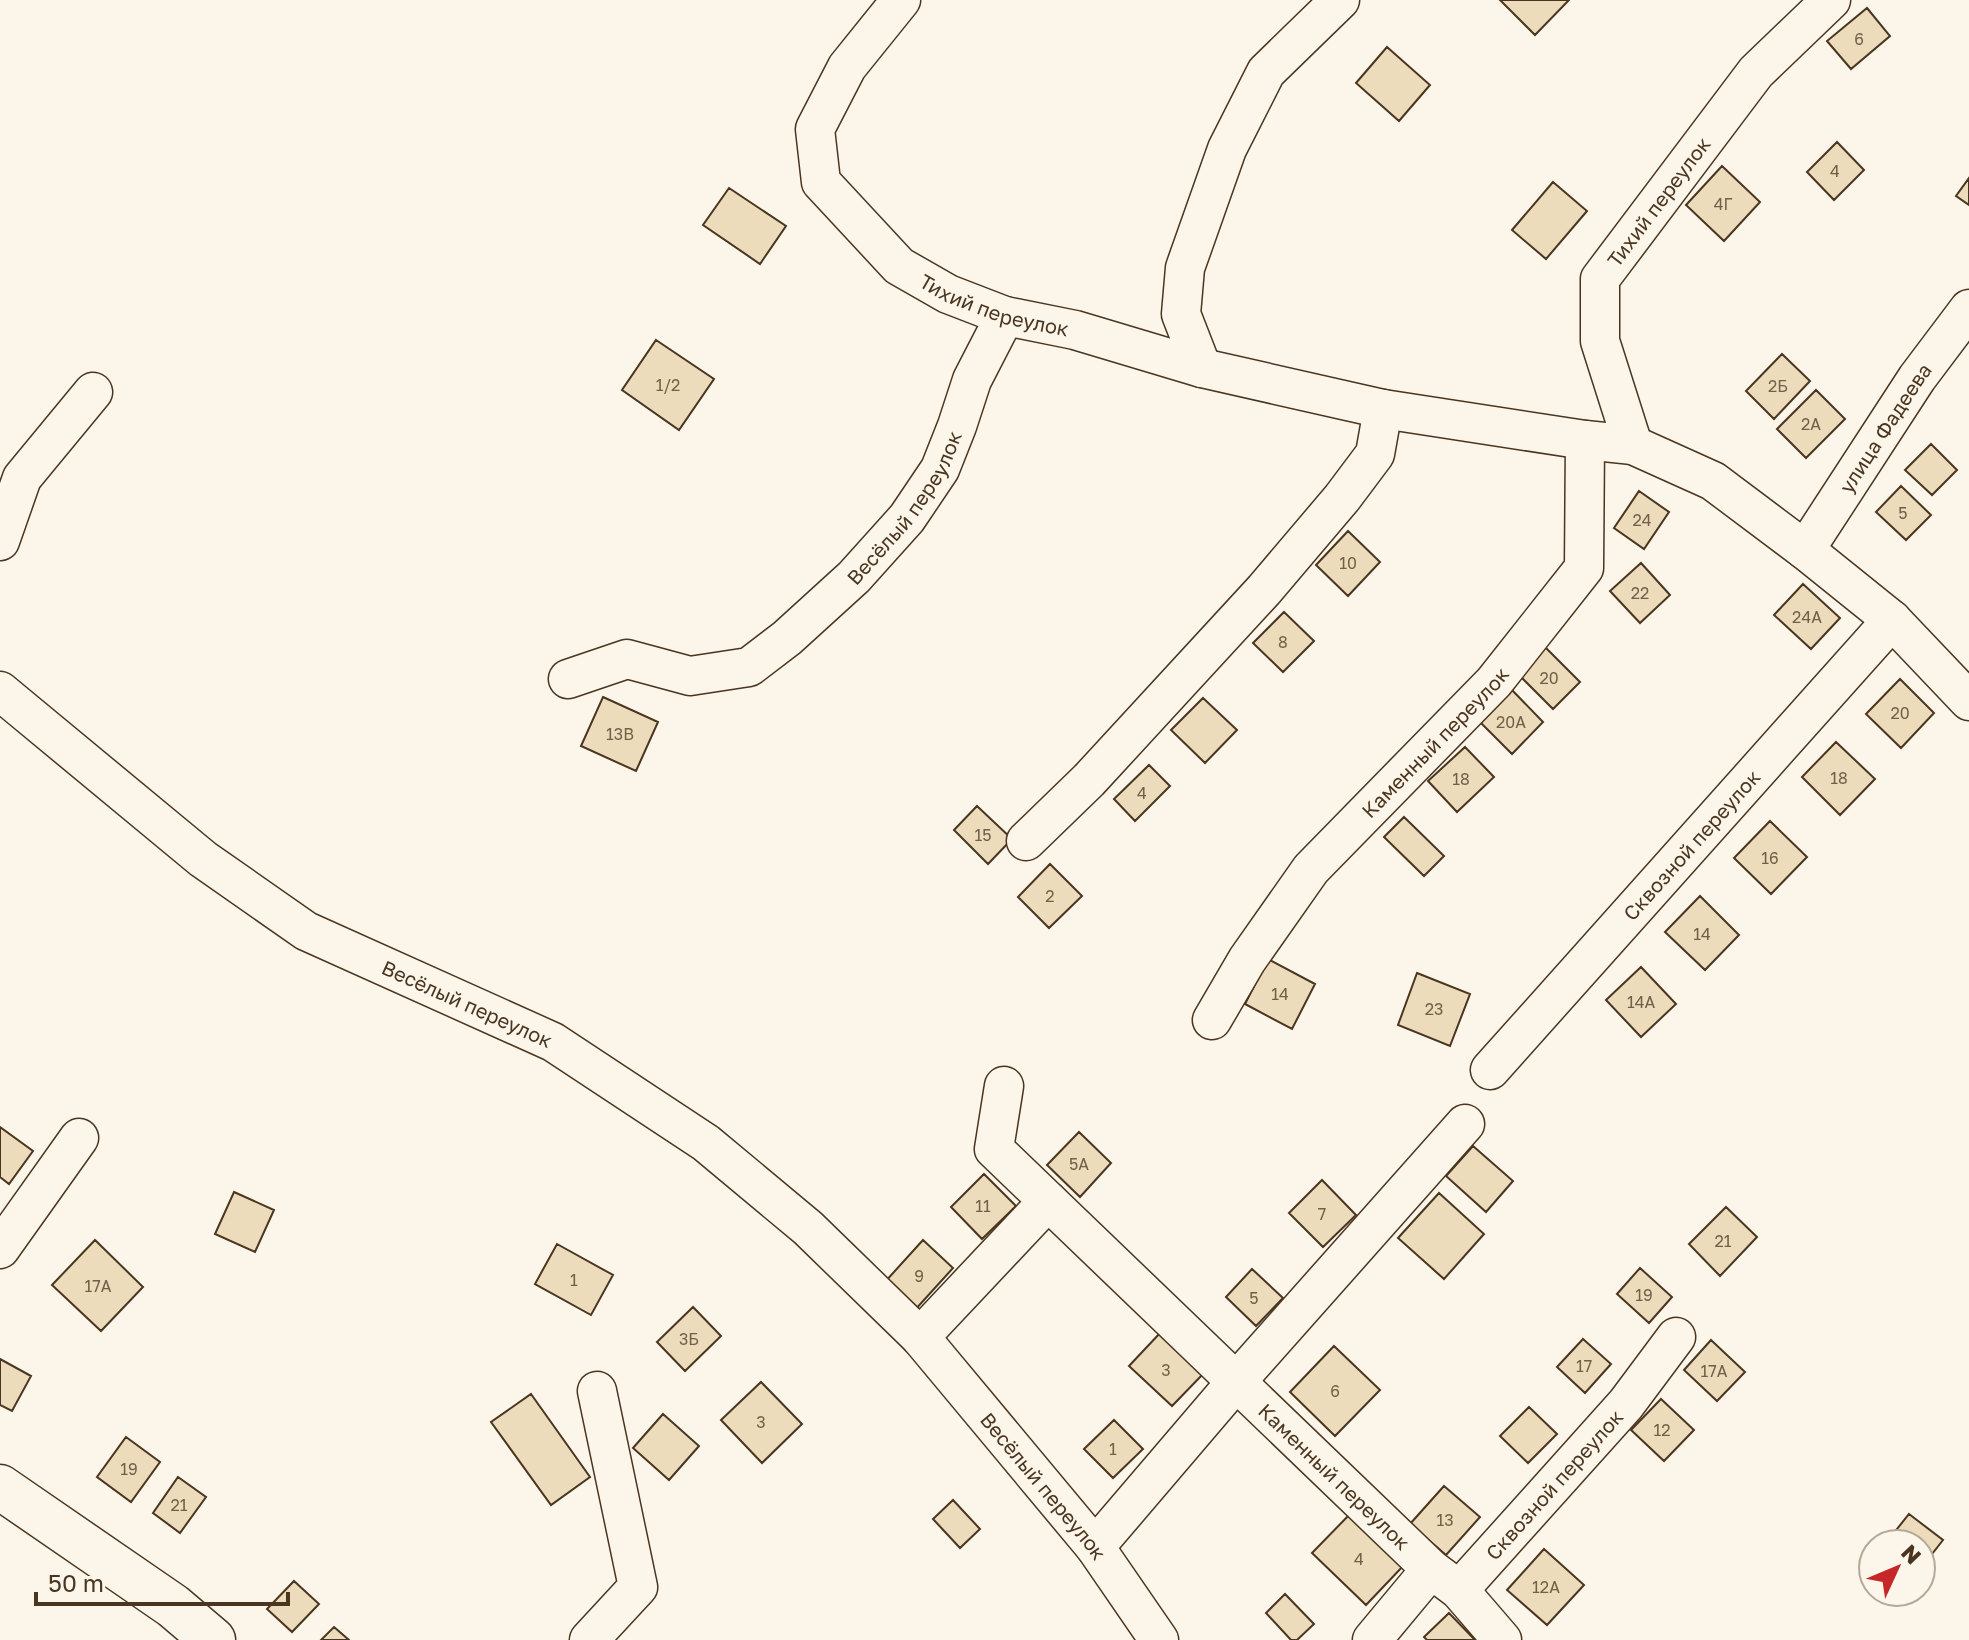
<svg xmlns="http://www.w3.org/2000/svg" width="1969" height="1640" font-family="'Golos Text',sans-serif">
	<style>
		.building { fill: #ecdcbc; stroke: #4a3520; stroke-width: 2 }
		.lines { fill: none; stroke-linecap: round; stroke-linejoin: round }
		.minor-casing { stroke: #4a3520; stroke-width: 41 }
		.major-casing { stroke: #4a3520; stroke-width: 47 }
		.minor { stroke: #fbf6e9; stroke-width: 38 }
		.major { stroke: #fbf6e9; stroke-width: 44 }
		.labels { text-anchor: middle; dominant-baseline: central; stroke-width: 6; stroke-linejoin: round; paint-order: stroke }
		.number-label { font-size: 16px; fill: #725f47 }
		.street-label { font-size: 20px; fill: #4a3520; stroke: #fbf6e9 }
	</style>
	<rect width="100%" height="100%" fill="#fbf6e9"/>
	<path class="building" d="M1500 0H1569L1535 35Z
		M1867 8 1890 36 1851 69 1827 41Z
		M1387 47 1430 85 1399 121 1356 83Z
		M1837 142 1864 170 1834 200 1807 172Z
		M1722 166 1760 202 1724 241 1686 205Z
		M1969 178V205L1956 196Z
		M1553 182 1587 211 1546 259 1512 230Z
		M729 188 786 226 760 264 703 225Z
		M656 340 714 379 679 430 622 390Z
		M1782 354 1810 381 1774 419 1746 391Z
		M1816 390 1845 419 1806 458 1777 429Z
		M1931 444 1957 470 1932 495 1905 470Z
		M1901 486 1931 515 1906 540 1876 512Z
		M1639 491 1669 512 1644 549 1614 528Z
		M1348 531 1380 562 1348 596 1316 565Z
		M1641 563 1670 595 1640 623 1610 591Z
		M1803 584 1840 618 1811 649 1774 615Z
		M1284 612 1314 641 1283 672 1253 643Z
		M1545 647 1580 682 1553 709 1518 674Z
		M1900 679 1934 713 1901 748 1866 714Z
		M1511 689 1543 722 1512 754 1479 721Z
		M603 697 658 722 636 771 581 746Z
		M1203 698 1237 730 1205 763 1171 730Z
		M1836 742 1875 779 1840 815 1802 777Z
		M1465 747 1494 777 1457 812 1428 781Z
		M1149 765 1170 786 1135 821 1114 799Z
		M977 806 1012 839 988 864 954 830Z
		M1404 817 1444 856 1424 876 1384 837Z
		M1770 821 1807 857 1771 894 1734 858Z
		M1050 864 1082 896 1049 928 1018 897Z
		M1700 896 1739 935 1705 970 1665 932Z
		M1268 959 1315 984 1292 1029 1245 1004Z
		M1641 967 1676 1004 1641 1037 1606 1000Z
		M1417 973 1470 994 1450 1046 1398 1025Z
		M0 1127 33 1151 9 1184 0 1177Z
		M1079 1132 1111 1163 1080 1197 1047 1165Z
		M1473 1146 1513 1181 1486 1212 1446 1176Z
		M984 1174 1016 1206 982 1239 951 1207Z
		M1322 1180 1356 1215 1323 1247 1289 1213Z
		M234 1192 274 1210 255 1252 215 1234Z
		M1439 1193 1484 1234 1444 1279 1398 1238Z
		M1726 1207 1757 1237 1720 1276 1689 1244Z
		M95 1240 143 1287 101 1331 52 1285Z
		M923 1240 953 1268 914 1311 884 1283Z
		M557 1244 613 1275 591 1315 535 1284Z
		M1640 1268 1672 1297 1649 1323 1617 1294Z
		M1252 1269 1283 1298 1256 1326 1226 1297Z
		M693 1307 721 1336 685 1371 657 1342Z
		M1161 1332 1204 1373 1172 1406 1129 1366Z
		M1583 1339 1611 1364 1585 1393 1557 1367Z
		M1711 1340 1745 1372 1717 1401 1684 1370Z
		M1334 1346 1380 1390 1335 1436 1290 1392Z
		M0 1359 31 1376 12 1411 0 1405Z
		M761 1382 802 1424 762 1463 721 1420Z
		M531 1394 590 1477 551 1505 491 1422Z
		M1661 1399 1694 1430 1664 1461 1631 1430Z
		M1529 1407 1557 1434 1528 1463 1500 1436Z
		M663 1414 699 1446 669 1480 633 1448Z
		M1114 1420 1143 1449 1113 1478 1084 1449Z
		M126 1437 160 1462 131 1502 97 1477Z
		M178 1477 206 1497 180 1533 153 1513Z
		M1444 1486 1480 1517 1446 1555 1410 1524Z
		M953 1500 980 1529 960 1548 933 1519Z
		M1351 1513 1405 1564 1366 1605 1312 1553Z
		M1909 1514 1943 1540 1921 1568V1544H1885Z
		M1544 1549 1584 1585 1547 1625 1507 1590Z
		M294 1581 319 1604 292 1632 267 1609Z
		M1285 1594 1314 1624 1297 1640H1291L1266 1613Z
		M1449 1613 1475 1640H1427L1424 1637Z
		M334 1627 349 1640H321Z"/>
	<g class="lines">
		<g class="minor-casing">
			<g id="minor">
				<path id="s1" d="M901 0 847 67 815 129 821 182 899 266 948 294 1005 316 1075 330 1202 368 1383 409 1585 440 1633 445 1713 481 1805 550 1892 620 1969 701"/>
				<path d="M1202 368 1181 314 1185 268 1227 149 1266 72 1340 0"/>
				<path id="s2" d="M1633 445 1600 341V279L1756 72 1831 0"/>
				<path d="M0 541 22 478 93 392"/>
				<path id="s3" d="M1805 550 1917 378 1969 309"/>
				<path id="s4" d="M568 679 627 659 690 676 749 667 787 638 854 577 907 518 940 469 957 426 972 380 1005 316"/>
				<path id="s5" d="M0 691 203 859 306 931 553 1042 706 1143 808 1228 920 1337 1095 1547 1159 1640"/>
				<path d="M1026 841 1089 780 1264 590 1342 498 1375 454 1383 409"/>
				<path id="s6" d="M1212 1020 1247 960 1311 869 1494 682 1584 568 1585 440"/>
				<path id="s7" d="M1490 1070 1892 620"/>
				<path id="s8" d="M1004 1086 994 1149 1431 1569 1459 1590 1502 1640"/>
				<path d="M0 1249 79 1138"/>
				<path d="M920 1337 1048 1201"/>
				<path d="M1095 1547 1235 1383 1465 1124"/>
				<path id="s9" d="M1459 1590 1626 1404 1676 1337"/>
				<path d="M589 1640 638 1587 597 1391"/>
				<path d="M1372 1640 1431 1569"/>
			</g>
		</g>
		<g class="major-casing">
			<path id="major" d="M0 1487 173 1606 213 1640"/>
		</g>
		<use href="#minor" class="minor"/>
		<use href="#major" class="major"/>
	</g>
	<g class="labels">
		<g class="number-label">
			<text x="1859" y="39">6</text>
			<text x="1835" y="171">4</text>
			<text x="1723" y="204">4Г</text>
			<text x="668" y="385">1/2</text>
			<text x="1778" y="386">2Б</text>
			<text x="1811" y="424">2А</text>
			<text x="1903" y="513">5</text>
			<text x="1642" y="520">24</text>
			<text x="1348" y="563">10</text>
			<text x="1640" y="593">22</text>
			<text x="1807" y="617">24А</text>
			<text x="1283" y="642">8</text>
			<text x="1549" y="678">20</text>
			<text x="1900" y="713">20</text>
			<text x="1511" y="722">20А</text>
			<text x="620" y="734">13В</text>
			<text x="1839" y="778">18</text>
			<text x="1461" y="779">18</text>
			<text x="1142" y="793">4</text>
			<text x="983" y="835">15</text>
			<text x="1770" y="858">16</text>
			<text x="1050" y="896">2</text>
			<text x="1702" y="934">14</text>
			<text x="1280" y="994">14</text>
			<text x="1641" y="1002">14А</text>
			<text x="1434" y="1009">23</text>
			<text x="1079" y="1164">5А</text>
			<text x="983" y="1206">11</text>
			<text x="1322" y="1214">7</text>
			<text x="1723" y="1241">21</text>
			<text x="919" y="1276">9</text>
			<text x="574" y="1280">1</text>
			<text x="98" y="1286">17А</text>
			<text x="1644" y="1295">19</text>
			<text x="1254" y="1298">5</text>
			<text x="689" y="1339">3Б</text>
			<text x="1584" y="1366">17</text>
			<text x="1166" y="1370">3</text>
			<text x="1714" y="1371">17А</text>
			<text x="1335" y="1391">6</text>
			<text x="761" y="1422">3</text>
			<text x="1662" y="1430">12</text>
			<text x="1113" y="1449">1</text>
			<text x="129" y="1469">19</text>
			<text x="179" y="1505">21</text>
			<text x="1445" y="1520">13</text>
			<text x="1359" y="1559">4</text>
			<text x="1546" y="1587">12А</text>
		</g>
		<g class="street-label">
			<text stroke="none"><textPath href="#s2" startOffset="268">Тихий переулок</textPath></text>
			<text stroke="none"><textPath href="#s1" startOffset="428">Тихий переулок</textPath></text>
			<text stroke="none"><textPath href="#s3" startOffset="146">улица Фадеева</textPath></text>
			<text stroke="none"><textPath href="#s4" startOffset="412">Весёлый переулок</textPath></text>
			<text stroke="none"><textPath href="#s6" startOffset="358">Каменный переулок</textPath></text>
			<text stroke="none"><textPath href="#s7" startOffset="302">Сквозной переулок</textPath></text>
			<text stroke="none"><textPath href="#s5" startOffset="566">Весёлый переулок</textPath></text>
			<text stroke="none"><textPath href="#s8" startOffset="536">Каменный переулок</textPath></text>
			<text stroke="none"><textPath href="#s9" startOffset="142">Сквозной переулок</textPath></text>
			<text stroke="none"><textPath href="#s5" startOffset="1326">Весёлый переулок</textPath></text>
		</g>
	</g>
	<g transform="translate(1897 1568) rotate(46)"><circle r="38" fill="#fbf6e9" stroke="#b4a999" stroke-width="2"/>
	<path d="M0-6L14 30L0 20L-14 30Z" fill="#c62828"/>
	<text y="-12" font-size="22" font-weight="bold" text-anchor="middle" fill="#4a3520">N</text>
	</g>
	<path d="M36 1592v12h252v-12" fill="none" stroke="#4a3520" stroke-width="4"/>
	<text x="48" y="1592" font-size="24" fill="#4a3520" stroke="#fbf6e9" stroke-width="6" paint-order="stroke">50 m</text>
</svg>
